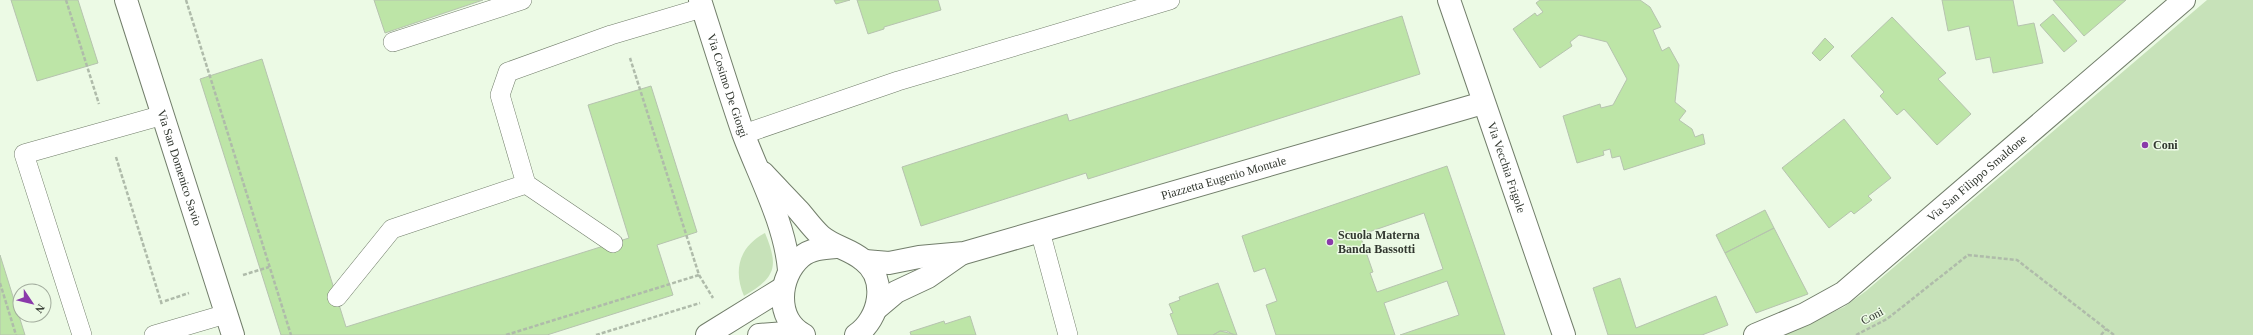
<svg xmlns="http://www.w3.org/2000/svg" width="2253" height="335" font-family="'Times New Roman',serif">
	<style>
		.green { fill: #c7e2b9 }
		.building { fill: #bde5a7; stroke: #b6c3af; fill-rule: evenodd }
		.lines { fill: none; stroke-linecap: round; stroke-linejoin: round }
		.lane-casing { stroke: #727e6b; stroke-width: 20 }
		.street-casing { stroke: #727e6b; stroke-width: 24 }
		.secondary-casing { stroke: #727e6b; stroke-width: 24 }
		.path { stroke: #afbbaa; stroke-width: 2.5; stroke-dasharray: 4 2; stroke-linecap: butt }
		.lane { stroke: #fff; stroke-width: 19 }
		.street { stroke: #fff; stroke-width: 22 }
		.secondary { stroke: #fff; stroke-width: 22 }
		.poi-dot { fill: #8a3aaa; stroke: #ecfae5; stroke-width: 1.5 }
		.labels { text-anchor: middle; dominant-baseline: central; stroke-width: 3; stroke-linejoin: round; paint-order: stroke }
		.street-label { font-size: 12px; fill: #323830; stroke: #ecfae5 }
		.poi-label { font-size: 12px; font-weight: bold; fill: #323830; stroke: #ecfae5; text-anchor: start }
	</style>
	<rect width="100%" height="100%" fill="#ecfae5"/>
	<path class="green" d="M2207 0H2253V335H1783L1844 307 1866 291Z
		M765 233C779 267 776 277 744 296 733 270 739 247 765 233Z"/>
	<path class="building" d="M11 0H78L98 63 37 81Z
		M374 0H483L385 33Z
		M834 0H850L836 4Z
		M857 0H938L941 10 884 27V29L868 34Z
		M1540 0H1640L1650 7 1661 27 1653 30 1662 51 1669 47 1679 65 1675 102 1686 111 1679 120 1692 129 1695 137 1703 134 1705 144 1624 170 1620 156 1612 158 1610 149 1603 151 1604 155 1577 163 1563 116 1600 104 1601 108 1613 105 1627 79 1607 42 1579 35 1570 42 1572 46 1540 68 1513 29 1535 13 1537 16 1543 12 1536 3Z
		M1942 0H2013L2018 26 2034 23 2043 63 1993 73 1990 57 1976 60 1969 26 1948 31Z
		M2053 0H2126L2084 36Z
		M2053 14 2077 41 2064 52 2040 25Z
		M1402 16 1420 74 1088 179 1086 173 921 226 902 167 1067 114 1069 121Z
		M1892 17 1946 73 1938 79 1971 114 1937 145 1904 109 1897 115 1880 96 1884 92 1851 56Z
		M1825 38 1834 47 1820 61 1812 53Z
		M262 59 346 327 629 238 588 105 651 86 697 232 657 245 673 295 547 335H281L200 79Z
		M1844 119 1891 178 1868 196 1872 200 1854 214 1851 211 1829 228 1782 168Z
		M1447 166 1505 335H1400L1459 315 1447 281 1384 303 1395 335H1276L1266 305 1277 301 1265 268 1254 272 1242 236ZM1424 213 1443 269 1377 292 1370 273 1373 272 1360 235Z
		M1765 210 1774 228 1725 253 1716 235Z
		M1774 228 1808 294 1756 313 1725 253Z
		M0 255 25 335H0Z
		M1620 278 1636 328 1716 296 1728 325 1702 335H1608L1593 288Z
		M1218 283 1237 335 1220 331 1213 335H1178L1170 314 1173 313 1169 304 1180 300 1179 297Z
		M970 316 976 335H911L910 332 944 321 945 324Z
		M1220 331H1227L1234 335H1213Z"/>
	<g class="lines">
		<g class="lane-casing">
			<path id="lane" d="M393 42 522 0
				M744 134 898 81 1170 0
				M526 184 613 243
				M1040 231 1068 335
				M337 297 392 229 526 184 500 95 508 72 611 35 702 8
				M82 335 24 154 163 115
				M154 335 226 314"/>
		</g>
		<g class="street-casing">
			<g id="street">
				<path id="s1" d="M126 0 233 335"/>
				<path id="s2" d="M700 0C714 44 728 89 743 133 759 176 785 223 789 270"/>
				<path d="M763 173C775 186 787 198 799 211 806 219 813 229 821 236 834 247 850 249 863 260 888 279 880 319 856 335"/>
				<path id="s3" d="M865 261 889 263 919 257 964 253 1483 103"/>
				<path d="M877 308 896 292 928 277 961 254"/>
				<path d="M707 335 783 288"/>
				<path d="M759 335 799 332"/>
				<path d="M804 335C775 319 778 277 801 257 810 249 823 248 836 247"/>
				<path id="s4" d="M1755 335 1805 314 1843 293 2184 0"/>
			</g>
		</g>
		<g class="secondary-casing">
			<g id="secondary">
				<path id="s5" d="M1449 0 1564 335"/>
			</g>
		</g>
		<path class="path" d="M66 0 99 104
			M186 0 291 335
			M116 157 162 305
			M243 275 269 267
			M699 275 713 298
			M0 283 16 335
			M165 301 189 293
			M506 335 699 275 630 58
			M596 335 700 303
			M1856 335 1887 319 1968 255 2017 260 2114 335
			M2101 335 2106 329"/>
		<use href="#lane" class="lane"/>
		<use href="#street" class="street"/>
		<use href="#secondary" class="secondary"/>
	</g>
	<g class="poi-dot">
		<circle cx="2145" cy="145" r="4"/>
		<circle cx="1330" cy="242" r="4"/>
	</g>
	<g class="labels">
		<g class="street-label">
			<text stroke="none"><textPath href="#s2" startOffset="90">Via Cosimo De Giorgi</textPath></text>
			<text stroke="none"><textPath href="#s1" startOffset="176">Via San Domenico Savio</textPath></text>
			<text stroke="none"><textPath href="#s5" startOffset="177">Via Vecchia Frigole</textPath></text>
			<text stroke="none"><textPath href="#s3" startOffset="370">Piazzetta Eugenio Montale</textPath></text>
			<text stroke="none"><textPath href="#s4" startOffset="274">Via San Filippo Smaldone</textPath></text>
			<text transform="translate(1872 316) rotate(-28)">Coni</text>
		</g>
		<g class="poi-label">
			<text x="2153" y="145">Coni</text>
			<text x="1338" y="235">Scuola Materna<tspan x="1338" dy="14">Banda Bassotti</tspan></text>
		</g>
	</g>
	<g transform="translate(32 303) rotate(125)"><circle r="19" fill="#ecfae5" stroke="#a2ac9d"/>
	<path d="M0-3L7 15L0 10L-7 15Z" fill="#8a3aaa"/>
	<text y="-6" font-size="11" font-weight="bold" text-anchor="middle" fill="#323830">N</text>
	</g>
</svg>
